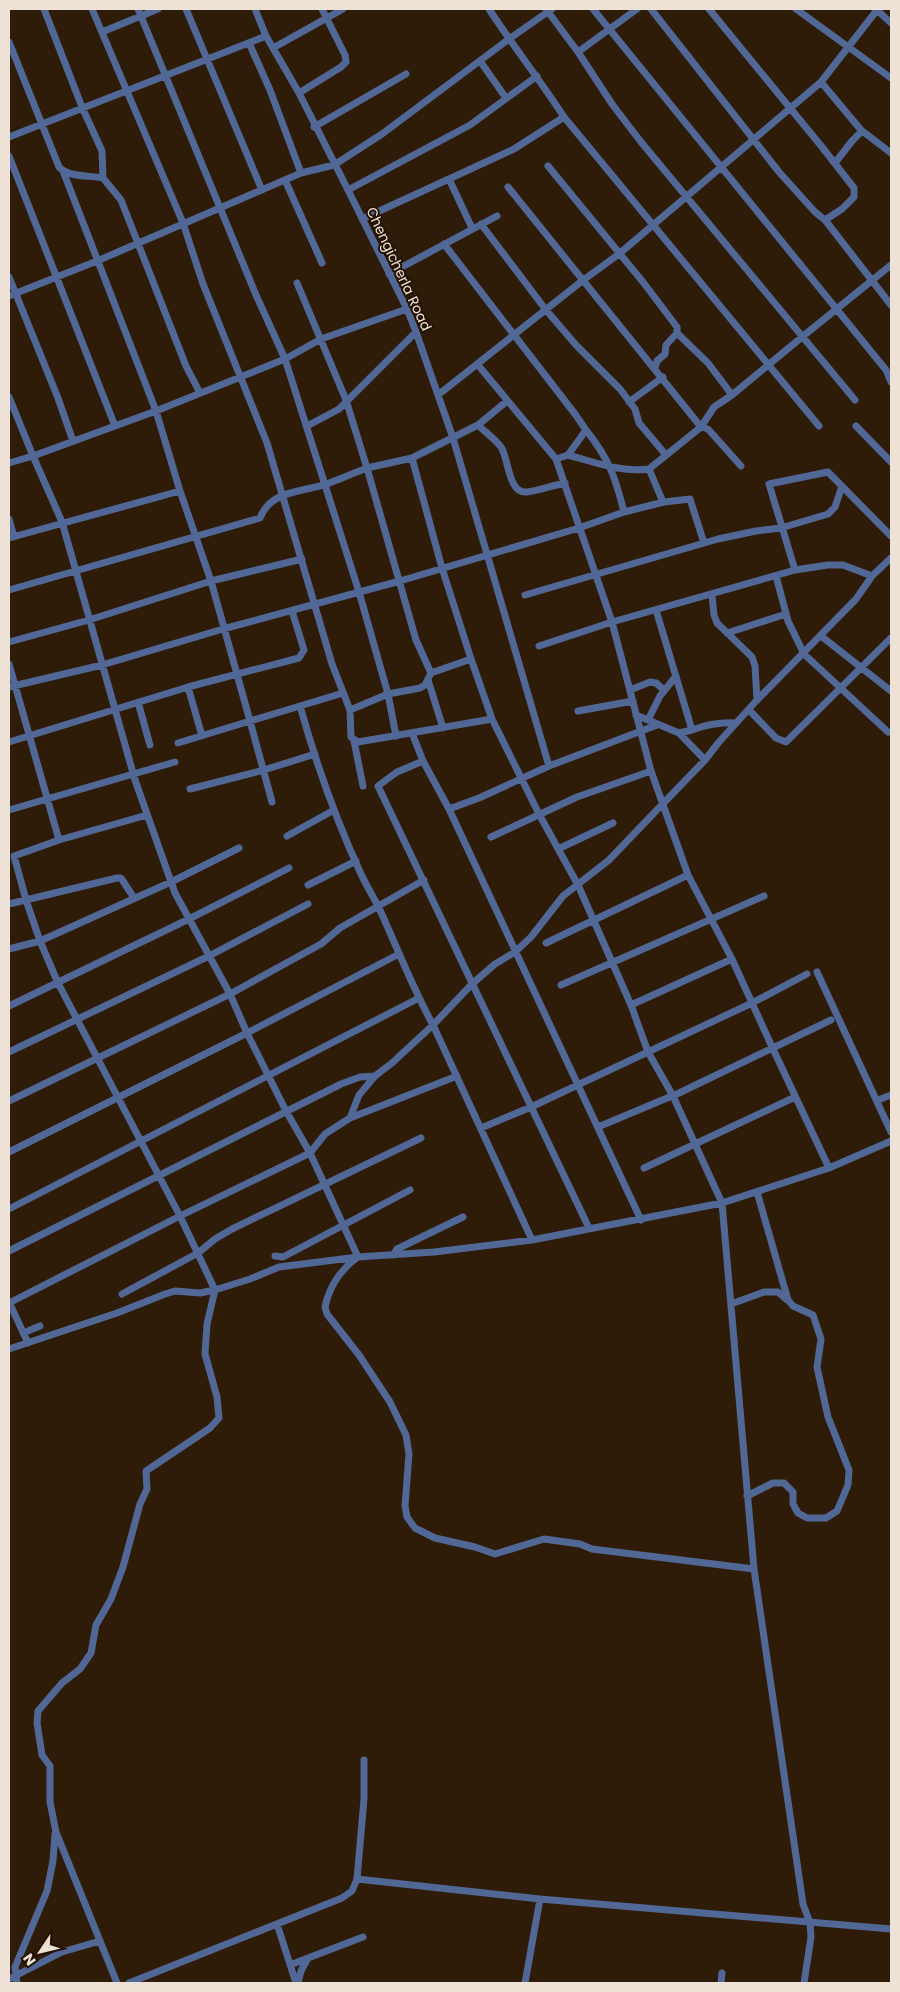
<svg xmlns="http://www.w3.org/2000/svg" width="900" height="1992" font-family="Poppins,sans-serif">
	<style>
		.lines { fill: none; stroke-linecap: round; stroke-linejoin: round }
		.street { stroke: #516796; stroke-width: 7 }
		.labels { text-anchor: middle; dominant-baseline: central; stroke-width: 4; stroke-linejoin: round; paint-order: stroke }
		.street-label { font-size: 14px; fill: #eee1d6; stroke: #241302 }
	</style>
	<rect width="100%" height="100%" fill="#2e1c09"/>
	<g class="lines">
		<path class="street" d="M44 9 82 107 102 151 103 178
			M92 9 183 223 203 284 267 443 332 664 350 710 351 737 358 742 492 719
			M186 9 262 190
			M255 9 266 36 299 93 348 190 407 309 416 332 453 438 549 766
			M489 9C513 46 540 80 564 117L819 426
			M546 9 578 52 612 104 641 142 855 400
			M593 9 886 370 891 382
			M651 9 779 172 815 212 825 220 842 209 854 197V188L822 147 709 9
			M796 9 891 78
			M877 10 891 23
			M102 32 158 9
			M9 42 59 167C70 178 89 175 103 178L121 200 186 366 200 393
			M249 43 270 90 301 173
			M273 48 343 9
			M578 52 637 9
			M480 61 506 98
			M821 82 861 130 891 153
			M299 93 341 67 346 62 345 55 322 9
			M314 127 406 74
			M9 137 266 36
			M9 156 115 426
			M835 163 852 141 862 131
			M548 166 643 282 677 327V333L666 345 665 354 657 361 655 368
			M63 171 156 411 180 491
			M449 179 472 228
			M285 180 322 263
			M508 187 701 427 708 429 741 466
			M348 190 470 125 537 76
			M362 219 514 149 564 117
			M825 220 891 305
			M481 224 546 310 576 345 620 389 635 409 639 423 666 455
			M444 244 575 414 586 430
			M389 274 497 216
			M9 277 58 398 73 441
			M297 283 346 400 367 468 412 458
			M9 296 97 261 301 173 334 165 382 134 509 39 552 9
			M407 309 321 339 285 359 359 592 388 694 420 688 425 685 431 673
			M677 333 708 363 732 395
			M478 365 556 459 612 622 651 771 577 797 491 837
			M438 395 582 281 619 254 821 82 877 10 875 9
			M9 397 33 456 156 411 285 359 256 295 138 9
			M507 401 478 425 412 458 442 568 471 659 492 719 539 814 578 885 631 1005 648 1052 673 1096 722 1203 754 1569 803 1904 810 1923 811 1937 804 1983
			M629 402 663 377
			M478 425C485 432 495 439 501 447 509 459 508 494 527 492 538 491 554 485 565 483
			M307 426 339 409 416 332
			M856 426 891 462
			M568 455C594 462 622 473 649 469L701 427 714 407 732 395 802 337 891 265
			M556 459 568 455 586 430C609 459 615 476 624 512
			M9 463 33 456 62 522 135 780 175 893 230 994 247 1033 286 1111 310 1153 358 1257C341 1269 329 1287 325 1307L327 1314 359 1355 390 1402 406 1435 409 1454 405 1506 407 1517 415 1528 435 1538 475 1547 495 1554 544 1539 580 1544 592 1549 754 1569
			M649 469 663 502
			M9 519 14 537
			M9 538 180 491 211 581 250 721 300 706C316 763 336 820 361 874 366 885 373 896 379 908 397 947 412 987 433 1025L532 1240
			M795 570 769 484 828 472 891 536
			M776 576 788 621 804 654 888 732
			M9 590 260 518C271 490 302 492 327 484 340 479 354 473 367 468L416 640 431 673 471 659
			M525 595 718 539 756 531 781 528 828 514 835 507 842 486
			M712 595 714 615 717 623 752 657 755 666 757 700
			M656 610 692 730 679 733 705 760
			M727 633 786 614
			M821 636 891 691
			M9 642 89 620 211 581 302 559
			M539 646 612 622 795 570 828 565H843L872 576 891 558
			M9 664 59 840 14 856 26 900 40 941 58 983 180 1216 215 1290 207 1324 205 1354 217 1397 219 1418 210 1428 146 1471 147 1489 140 1504 123 1567 111 1599 96 1625 91 1653 80 1669 62 1683 38 1711 37 1723 42 1755 50 1766V1802L56 1832 117 1983
			M428 680 443 728
			M9 687 102 665 223 629 400 581 579 528 624 512 664 502 690 499 704 543
			M188 687 202 736
			M630 690 650 682 656 683 664 690
			M138 702 150 745
			M300 706 343 693
			M350 710 388 694 396 736
			M749 710 776 738 786 742 891 638
			M578 711 633 701
			M636 715 679 733
			M648 720 660 696 676 676
			M692 730C708 724 720 722 736 723
			M412 733 423 761 449 809 641 1220
			M354 741 363 786
			M9 742 188 687 299 658 304 650 292 611
			M178 743 250 721 272 802
			M423 761 397 772 378 786 589 1228
			M651 771 688 875 732 959
			M190 789 264 770 315 754
			M449 809 479 798 549 766 657 725
			M9 810 175 762
			M287 836 334 810
			M59 840 147 815
			M558 849 613 823
			M308 885 356 861
			M9 904 117 878H121L134 898
			M546 943 688 875
			M9 949 40 941 171 882 239 848
			M817 972 891 1132
			M561 985 764 896
			M631 1005 732 959 773 1049 829 1168
			M9 1006 189 919 289 868
			M9 1052 209 956 308 904
			M878 1100 891 1095
			M9 1101 230 994 321 944 340 928 424 880
			M350 1118 457 1076
			M598 1127 679 1093 831 1020
			M481 1128 531 1107 752 1003 807 974
			M9 1152 247 1033 399 954
			M644 1168 795 1097
			M9 1209 419 998
			M9 1251 341 1084 360 1077 375 1076
			M393 1255 397 1249 463 1217
			M275 1256 283 1257 410 1190
			M122 1294 198 1253 215 1239 232 1229 421 1138
			M9 1302 28 1343
			M9 1303 180 1216 310 1153 325 1134 350 1118 359 1095 375 1076 392 1063 433 1025 472 984 495 964 515 952 531 937 563 896 609 860 653 814 705 760 719 742 757 700 856 599 872 576
			M731 1304 764 1292H778L787 1300
			M23 1333 40 1326
			M9 1349 117 1313 165 1294 175 1291 200 1293 215 1290 250 1279 279 1267 358 1257 434 1252 532 1240 722 1203 829 1168 891 1141
			M747 1496 773 1483H784L793 1492V1504L798 1513 807 1518H826L837 1511 848 1485 849 1470 828 1417 817 1367 821 1339 813 1315 793 1306 788 1300 757 1192
			M357 1879 364 1799V1760
			M277 1924 296 1983
			M290 1965 308 1958
			M9 1979 62 1952 100 1941
			M17 1983 15 1967 47 1891 53 1861 55 1834
			M129 1983 342 1898 352 1891 357 1879 540 1899 891 1929
			M298 1983 301 1971 308 1958 363 1937
			M525 1983 540 1899
			M721 1983 722 1973"/>
	</g>
	<g class="labels">
		<g class="street-label">
			<text transform="translate(399 269) rotate(65)">Chengicherla Road</text>
		</g>
	</g>
	<rect width="900" height="1992" fill="none" stroke="#eee1d6" stroke-width="20"/>
	<g transform="translate(40 1952) rotate(235)" stroke="#241302" stroke-width="4" paint-order="stroke">
	<path d="M0-4L9 19L0 12L-9 19Z" fill="#eee1d6"/>
	<text y="-8" font-size="14" font-weight="bold" text-anchor="middle" fill="#eee1d6">N</text>
	</g>
</svg>
